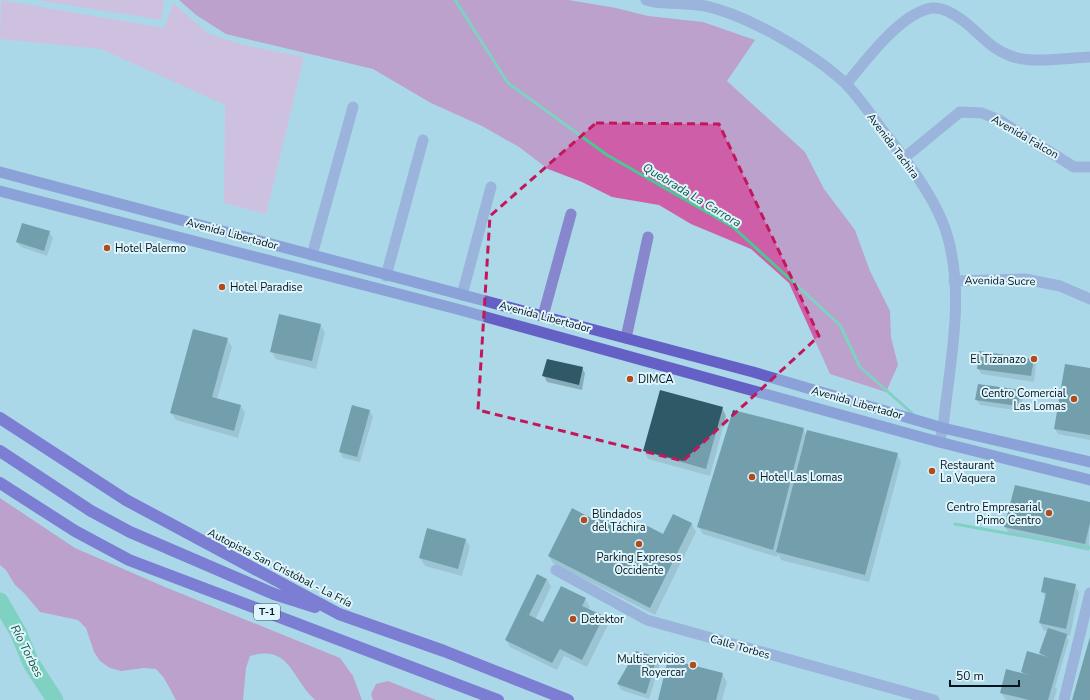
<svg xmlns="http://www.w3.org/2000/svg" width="1090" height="700" font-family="'Nunito Sans',sans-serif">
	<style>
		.green { fill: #f5a4d6 }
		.forest { fill: #cf5ea9 }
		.shadow { fill: #0003 }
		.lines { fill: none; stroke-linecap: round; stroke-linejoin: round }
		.stream { stroke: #4bc793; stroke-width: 3 }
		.river { stroke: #4bc793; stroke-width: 17 }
		.building { fill: #305967 }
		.minor { stroke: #8687cc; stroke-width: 11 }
		.secondary { stroke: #6560c6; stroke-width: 11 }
		.motorway { stroke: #4310ba; stroke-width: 12 }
		.marked { fill: none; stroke: #c2185b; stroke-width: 3; stroke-dasharray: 8 5; stroke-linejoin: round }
		.poi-dot { fill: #b04b1c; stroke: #dff5fd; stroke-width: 1.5 }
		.labels { text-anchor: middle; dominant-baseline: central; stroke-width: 4; stroke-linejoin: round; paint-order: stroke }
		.shield { fill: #dff5fd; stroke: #46585e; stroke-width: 1 }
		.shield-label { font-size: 10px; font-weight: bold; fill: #04141a }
		.street-label { font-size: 11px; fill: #04141a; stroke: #dff5fd }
		.poi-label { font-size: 11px; fill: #04141a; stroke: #dff5fd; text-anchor: start }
		.water-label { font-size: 12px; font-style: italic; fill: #13553b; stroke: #dff5fd }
	</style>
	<rect width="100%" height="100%" fill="#acd8e8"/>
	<path class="green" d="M1 0 164 28 173 3 209 34 244 45 304 57 266 214 224 203 225 105 101 49 0 39Z
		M37 0H164L161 20Z"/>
	<path class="forest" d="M179 0H569L616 8 648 16 703 22 755 40 727 81 805 152 824 189 855 230 870 271 890 311 891 337 898 365 886 392 830 374 789 283 751 249 691 224 659 205 612 197 582 182 548 169 519 147 482 126 431 103 373 69 226 34 196 15Z
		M0 498 75 548 165 587 340 658 353 676 362 700H315C291 678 290 644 250 656L246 668 243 700H176L164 678 156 669 144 668 121 671 110 668 100 661 94 652 86 628 78 620 40 612 24 593 15 585 6 570 0 565Z
		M388 681 436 700H373L371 694 376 684Z"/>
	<path class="shadow" d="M49 232 53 238 47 256 21 247 17 242Z
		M320 325 325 332 316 369 276 359 271 351Z
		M227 339 232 347 217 399 240 405 245 413 238 438 176 420 171 413Z
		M1033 360 1036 365 1034 382 981 374 978 368Z
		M582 368 585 373 582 390 547 382 544 376Z
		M1090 369V440L1058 434 1055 429Z
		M1020 391 1023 396 1021 411 980 405 976 399Z
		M722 408 726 416 710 476 648 459 644 451Z
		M370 411 373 417 360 462 343 458 340 452Z
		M803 429 807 435 897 454 901 462 869 582 781 560 778 554 777 557 703 534 698 526Z
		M1090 503 1089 551 1010 534 1005 527Z
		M674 515 692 524 696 532 655 615 553 563 549 556 591 519 637 535H663Z
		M466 540 470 547 462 576 425 566 420 558Z
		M547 579 551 587 535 620 543 624 585 599 590 607 588 610 603 617 608 625 587 667 564 656 557 670 510 647 506 640Z
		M1075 585 1079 593 1070 636H1067L1069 640 1055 687 1057 689 1054 700H1006L1001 693 1024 675 1022 672 1040 655 1047 631H1044L1040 623 1046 598 1042 592Z
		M637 652 657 658 660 664 649 699 621 690 618 684Z
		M722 674 727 682 722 700H659Z"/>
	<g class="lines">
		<path class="stream" d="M455 0 508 83 607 155 733 227 840 325 860 367 913 414
			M955 524 1090 548"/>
		<path class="river" d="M0 601 18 632 31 663 55 700"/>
	</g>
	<path class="building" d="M22 223 50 231 44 251 16 242Z
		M279 314 321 324 312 361 270 352Z
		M193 329 228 338 212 397 241 405 234 431 170 413Z
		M979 351 1034 359 1031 376 977 369Z
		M547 359 583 367 579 385 542 376Z
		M1065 364 1090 368V435L1054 429Z
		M978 384 1021 390 1018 406 975 400Z
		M660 390 723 407 706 469 643 451Z
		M352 405 370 410 357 457 339 452Z
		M733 410 804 428 773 550 697 527Z
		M807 430 898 453 865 575 776 552Z
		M1015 485 1090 502V523L1085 544 1004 527Z
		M572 508 591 518 595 510 624 525 623 527 637 534 642 523 663 534 673 514 692 523 650 608 548 556Z
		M427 528 466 539 458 569 419 558Z
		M537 574 547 579 529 615 543 622 561 586 586 598 582 606 604 616 582 660 560 649 552 663 505 640Z
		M1044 577 1076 584 1066 629 1039 623 1046 593 1041 592Z
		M1048 628 1067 634 1048 700H1029L1000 693 1006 669 1029 675 1021 672 1027 651 1048 657 1039 653Z
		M1090 637V700H1072Z
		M636 651 657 657 646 694 617 684Z
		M668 659 723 673 716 700H658Z"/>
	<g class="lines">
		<path class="minor" d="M646 0 654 2C671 4 689 3 705 6 747 15 813 53 845 83 862 100 876 123 892 142 913 170 939 204 948 238 965 300 949 366 943 428L939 442
			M846 84C866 61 900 13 932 8 943 7 953 14 962 20 979 32 990 49 1011 56 1032 64 1067 58 1090 57
			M904 158 960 112 982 113 999 120 1074 167H1090
			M312 255 353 107
			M386 276 423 140
			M954 281 1025 279 1060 286 1090 299
			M462 295 491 187
			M543 316 571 214
			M626 338 648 237
			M556 570 647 620 934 700
			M1064 700 1090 593"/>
		<path class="secondary" d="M0 172 753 372 943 428 1090 462
			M0 191 457 309 939 442 1090 480"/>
		<path class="motorway" d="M0 418 126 500 339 614 444 651 568 700
			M0 451 91 511 130 532 274 594 315 607
			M0 483 75 531 129 560 498 700"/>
	</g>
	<path d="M0 0H1090V700H0ZM596 123 719 124 819 336 683 461 478 410 490 216Z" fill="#acd8e8" fill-opacity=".55" fill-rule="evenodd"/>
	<path class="marked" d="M596 123 719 124 819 336 683 461 478 410 490 216Z"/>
	<g class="poi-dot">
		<circle cx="107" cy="248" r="4"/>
		<circle cx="222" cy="287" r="4"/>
		<circle cx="1034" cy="359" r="4"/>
		<circle cx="630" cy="379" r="4"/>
		<circle cx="1074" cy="399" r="4"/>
		<circle cx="932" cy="471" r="4"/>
		<circle cx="752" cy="477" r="4"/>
		<circle cx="1049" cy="513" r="4"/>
		<circle cx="584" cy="520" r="4"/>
		<circle cx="639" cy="544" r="4"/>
		<circle cx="573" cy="619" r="4"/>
		<circle cx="693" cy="665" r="4"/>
	</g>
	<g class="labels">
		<rect class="shield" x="254" y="604" width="26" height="16" rx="3"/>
		<g class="shield-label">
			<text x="267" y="612">T-1</text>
		</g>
		<g class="street-label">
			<text transform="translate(1025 137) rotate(30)">Avenida Falcon</text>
			<text transform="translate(893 146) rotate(53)">Avenida Tachira</text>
			<text transform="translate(232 234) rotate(15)">Avenida Libertador</text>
			<text transform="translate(1000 281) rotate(1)">Avenida Sucre</text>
			<text transform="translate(545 317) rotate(15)">Avenida Libertador</text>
			<text transform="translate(857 403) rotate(16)">Avenida Libertador</text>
			<text transform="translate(280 568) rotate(27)">Autopista San Cristóbal - La Fría</text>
			<text transform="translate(740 647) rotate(16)">Calle Torbes</text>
		</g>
		<g class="poi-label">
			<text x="115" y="248">Hotel Palermo</text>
			<text x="230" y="287">Hotel Paradise</text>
			<text x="1026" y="359" text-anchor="end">El Tizanazo</text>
			<text x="638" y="379">DIMCA</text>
			<text x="1066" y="393" text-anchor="end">Centro Comercial<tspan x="1066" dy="13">Las Lomas</tspan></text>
			<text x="940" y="465">Restaurant<tspan x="940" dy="13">La Vaquera</tspan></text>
			<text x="760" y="477">Hotel Las Lomas</text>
			<text x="1041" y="507" text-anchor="end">Centro Empresarial<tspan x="1041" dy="13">Primo Centro</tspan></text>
			<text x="592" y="514">Blindados<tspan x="592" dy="13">del Táchira</tspan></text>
			<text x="639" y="557" text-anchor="middle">Parking Expresos<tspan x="639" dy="13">Occidente</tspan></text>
			<text x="581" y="619">Detektor</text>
			<text x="685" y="659" text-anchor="end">Multiservicios<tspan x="685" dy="13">Royercar</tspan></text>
		</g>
		<g class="water-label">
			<text transform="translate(692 195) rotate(31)">Quebrada La Carrora</text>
			<text transform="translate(27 651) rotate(63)">Río Torbes</text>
		</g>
	</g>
	<path d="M950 680v6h69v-6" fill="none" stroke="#04141a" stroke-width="2"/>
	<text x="956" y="680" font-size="12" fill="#04141a" stroke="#dff5fd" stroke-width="3" paint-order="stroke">50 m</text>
</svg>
